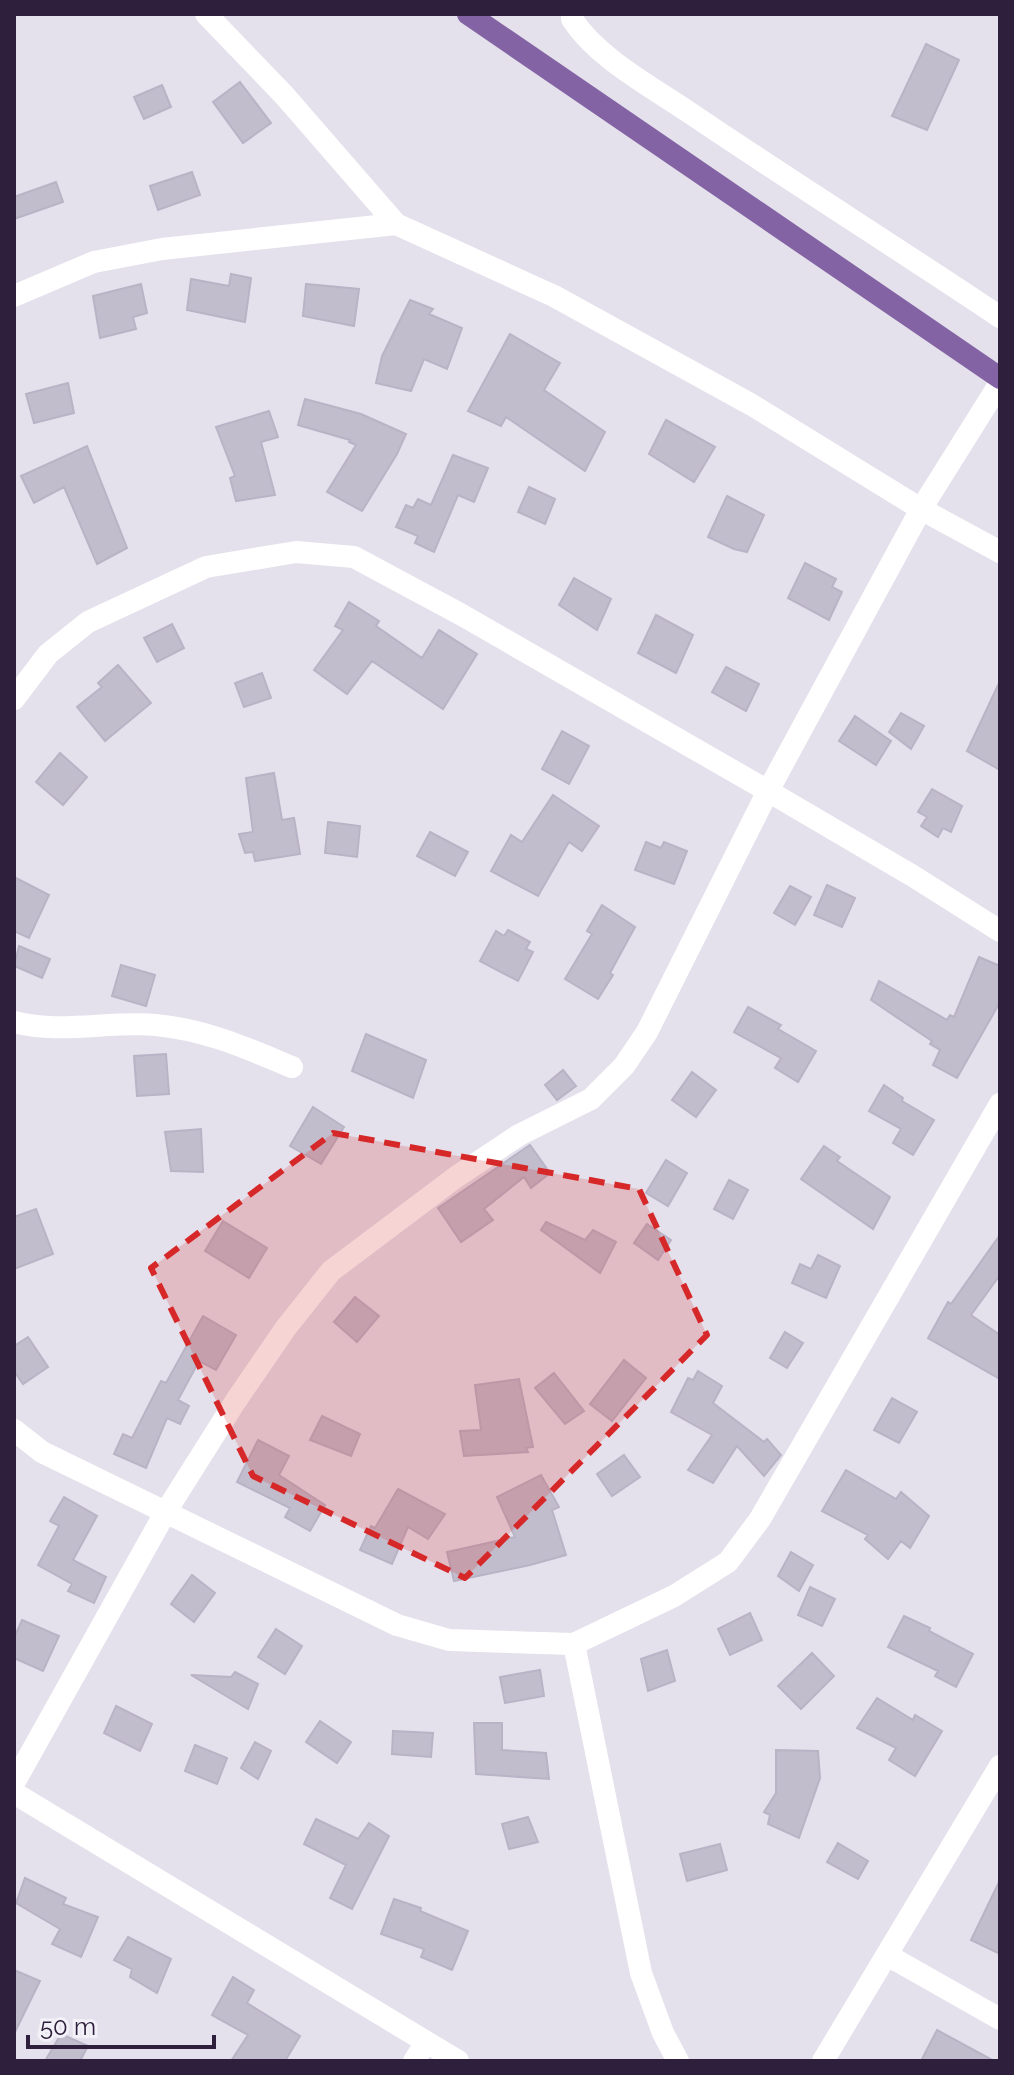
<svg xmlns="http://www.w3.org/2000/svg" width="1014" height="2075" font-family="Raleway,sans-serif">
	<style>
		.building { fill: #c2bdcd; stroke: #b9b3c6; stroke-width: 2 }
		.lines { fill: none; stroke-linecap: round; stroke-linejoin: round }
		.minor { stroke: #fff; stroke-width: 22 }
		.primary { stroke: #8363a3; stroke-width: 22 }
		.marked { fill: #d62828; fill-opacity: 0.2; stroke: #d62828; stroke-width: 6; stroke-dasharray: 16 10; stroke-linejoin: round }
	</style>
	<rect width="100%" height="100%" fill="#e4e1ec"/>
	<path class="building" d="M926 44 959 60 927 130 892 116Z
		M240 82 271 123 243 143 213 102Z
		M162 85 171 107 144 119 134 97Z
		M192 172 200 195 158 210 150 186Z
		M56 182 63 202 14 219V197Z
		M231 274 251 278 245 322 187 310 191 279 229 286Z
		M141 284 147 313 133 317 136 329 100 338 93 296Z
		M306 284 359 289 354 326 303 316Z
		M410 300 433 309 429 314 462 328 447 369 424 359 411 391 376 383 382 356Z
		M510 334 560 363 544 390 605 432 585 471 506 417 501 426 468 411Z
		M68 383 74 413 34 423 26 394Z
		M305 399 361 414 406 434 397 454 362 511 327 492 356 445 349 442 350 440 298 425Z
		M269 411 278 437 261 442 275 495 236 501 230 478 235 476 216 427Z
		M666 420 715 447 694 482 649 454Z
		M87 446 127 548 97 564 64 487 34 503 21 476Z
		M453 455 488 468 474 502 458 495 434 552 415 543 418 536 396 527 406 505 413 508 418 499 431 505Z
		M529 487 555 499 545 524 518 512Z
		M727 496 764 515 747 552 734 549 708 537Z
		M805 563 836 579 832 587 842 592 829 620 788 598Z
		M574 578 611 599 597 630 559 605Z
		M349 602 379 621 376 626 422 658 439 630 477 654 443 709 372 661 347 694 314 670 343 630 335 626Z
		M656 615 693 635 676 673 638 653Z
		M172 624 184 648 157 662 144 638Z
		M118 665 151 703 105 741 77 707 102 687 98 683Z
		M726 667 759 684 746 711 712 692Z
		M262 673 271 698 244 707 235 683Z
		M1000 681V770L967 751Z
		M901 713 924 726 911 749 889 732Z
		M855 716 891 741 876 765 839 741Z
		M562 731 589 746 569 784 542 769Z
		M60 753 87 777 63 805 36 782Z
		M274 773 282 820 294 818 300 854 255 861 253 852 245 853 239 834 253 832 246 778Z
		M932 789 962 806 951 832 943 828 938 837 921 826 927 817 918 812Z
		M553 795 599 826 582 851 569 842 538 896 491 871 511 835 522 842Z
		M328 822 360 826 357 857 325 853Z
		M430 832 468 852 455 876 417 856Z
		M646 842 661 848 664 842 687 851 674 884 635 870Z
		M14 877 49 895 29 938 14 931Z
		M827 885 855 898 842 927 814 915Z
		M790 886 811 897 795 925 774 913Z
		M602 905 635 927 610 973 613 975 598 999 565 979 592 934 587 931Z
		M508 930 530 942 526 949 533 952 518 981 480 961 496 931 504 936Z
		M19 946 50 959 42 978 14 966Z
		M979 957 1000 966V1002L957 1078 933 1065 940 1050 930 1044 932 1041 871 1000 879 981 947 1020 950 1015 954 1017Z
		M121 965 155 975 146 1006 112 996Z
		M748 1007 781 1025 778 1029 816 1051 798 1082 775 1068 781 1058 734 1032Z
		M366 1034 426 1060 413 1098 352 1071Z
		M166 1054 169 1094 137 1096 134 1056Z
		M563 1070 576 1086 557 1100 545 1085Z
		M692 1072 716 1090 696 1117 672 1100Z
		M884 1085 903 1098 902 1101 934 1120 913 1155 893 1143 901 1129 869 1111Z
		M313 1107 344 1127 321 1164 290 1146Z
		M201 1129 203 1172 171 1171 165 1132Z
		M530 1145 550 1173 531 1188 524 1177 484 1209 493 1220 461 1242 438 1208Z
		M824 1146 840 1157 837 1161 890 1197 873 1229 801 1179Z
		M666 1160 687 1173 668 1206 646 1193Z
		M729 1180 748 1190 733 1219 714 1209Z
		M36 1209 53 1254 14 1269V1217Z
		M223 1221 267 1248 249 1278 205 1251Z
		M546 1222 585 1240 593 1230 616 1242 600 1273 541 1230Z
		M647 1224 671 1240 658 1260 634 1243Z
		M1000 1235V1275L971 1315 1000 1335V1379L928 1338 948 1302 951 1304Z
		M818 1255 840 1266 826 1298 792 1283 800 1264 811 1269Z
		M355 1297 379 1316 357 1342 334 1322Z
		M203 1316 236 1335 216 1370 199 1361 178 1400 189 1406 180 1424 167 1418 146 1468 114 1454 123 1434 132 1438 161 1381 166 1383Z
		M785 1332 803 1343 787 1368 770 1358Z
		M28 1337 48 1367 23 1384 14 1371V1346Z
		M624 1360 646 1378 612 1421 590 1404Z
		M698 1371 722 1386 713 1403 764 1442 767 1439 781 1455 764 1476 737 1446 713 1483 688 1470 712 1435 671 1412 688 1378 693 1380Z
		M554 1373 584 1411 565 1424 535 1388Z
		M519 1379 533 1447 526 1448 528 1452 464 1456 460 1431 481 1430 475 1385Z
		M892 1398 917 1412 899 1443 874 1430Z
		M322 1416 360 1434 351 1456 310 1440Z
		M258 1440 289 1456 279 1475 325 1505 310 1531 285 1517 290 1508 237 1482Z
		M624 1455 640 1477 612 1496 597 1474Z
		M846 1470 896 1499 901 1492 929 1516 910 1548 901 1541 888 1559 865 1539 868 1535 822 1511Z
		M541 1475 559 1507 552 1510 566 1555 530 1565 454 1581 447 1552 515 1537 497 1497Z
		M398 1489 445 1514 428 1539 408 1527 392 1564 360 1550 371 1526 375 1528Z
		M64 1497 97 1516 73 1560 106 1577 94 1603 68 1591 72 1584 38 1565 59 1526 50 1521Z
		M791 1552 813 1565 799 1591 778 1576Z
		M192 1575 215 1593 194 1622 171 1604Z
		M810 1587 835 1599 822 1626 798 1615Z
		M750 1613 762 1640 730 1655 718 1629Z
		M904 1616 930 1628 929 1631 973 1654 956 1687 935 1676 938 1671 888 1647Z
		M22 1620 59 1636 43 1671 14 1658V1638Z
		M276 1629 302 1646 285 1674 258 1657Z
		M667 1650 675 1681 648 1691 641 1659Z
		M812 1653 834 1676 801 1709 778 1686Z
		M540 1670 544 1696 505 1703 500 1677Z
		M235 1672 258 1684 248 1709 191 1675 231 1677Z
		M877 1698 913 1720 915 1715 942 1731 915 1776 889 1760 896 1748 857 1728Z
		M116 1706 152 1724 140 1751 104 1733Z
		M320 1721 351 1742 337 1763 306 1742Z
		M474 1723H502V1750L546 1753 549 1779 476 1774Z
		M393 1731 433 1733 431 1757 392 1754Z
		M255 1742 271 1751 258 1779 241 1768Z
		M195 1745 227 1758 217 1784 185 1771Z
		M776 1750 818 1751 820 1778 799 1838 768 1824 770 1815 764 1812 776 1793Z
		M528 1817 538 1842 509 1849 502 1824Z
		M316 1819 358 1839 369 1823 389 1836 352 1909 330 1898 346 1865 304 1844Z
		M838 1843 868 1861 858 1879 827 1862Z
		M720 1844 727 1870 687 1881 680 1854Z
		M25 1878 66 1898 63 1904 98 1917 81 1957 52 1944 60 1929 16 1903Z
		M1000 1880V1954L971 1940Z
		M394 1899 421 1908 420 1911 468 1931 452 1970 421 1957 424 1949 381 1934Z
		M128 1937 171 1959 157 1993 130 1977 132 1969 114 1960Z
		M14 1970 40 1981 14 2034Z
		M233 1977 254 1990 247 2003 300 2036 285 2061H231L248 2035 212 2015Z
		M937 2030 994 2061H921Z
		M61 2034 88 2046 80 2061H45Z"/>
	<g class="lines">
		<path class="minor" d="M206 14 284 95 396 224
			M572 14V19C597 58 652 87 690 113 792 182 897 248 1000 317
			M14 296 94 262 162 249 396 224 554 296 752 405 921 509 1000 552
			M14 699 48 654 88 622 206 567 296 552 354 557 462 615 768 791 913 876 1000 931
			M14 1022C61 1034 108 1021 156 1025 207 1030 246 1048 292 1067
			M14 1430 42 1452 397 1625 449 1640 574 1644 674 1596 728 1562 760 1519 1000 1104
			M574 1644 641 1973 663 2033 678 2061
			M14 1783 165 1513 235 1402 285 1329 331 1271 456 1177 519 1135 591 1099 624 1066 647 1032 768 791 921 509 1000 383
			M14 1793 458 2061
			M887 1955 1000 2019
			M414 2061 426 2042
			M823 2061 1000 1766"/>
		<path class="primary" d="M468 14 1000 378"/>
	</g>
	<path class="marked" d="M333 1133 639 1189 707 1335 465 1578 253 1476 151 1268Z"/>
	<rect width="1014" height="2075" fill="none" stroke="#2e203d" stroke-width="32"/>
	<path d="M28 2035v12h186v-12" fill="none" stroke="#2e203d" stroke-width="4"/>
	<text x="40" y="2035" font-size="24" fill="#2e203d" stroke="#f3f1f8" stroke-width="6" paint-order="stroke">50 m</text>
</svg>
